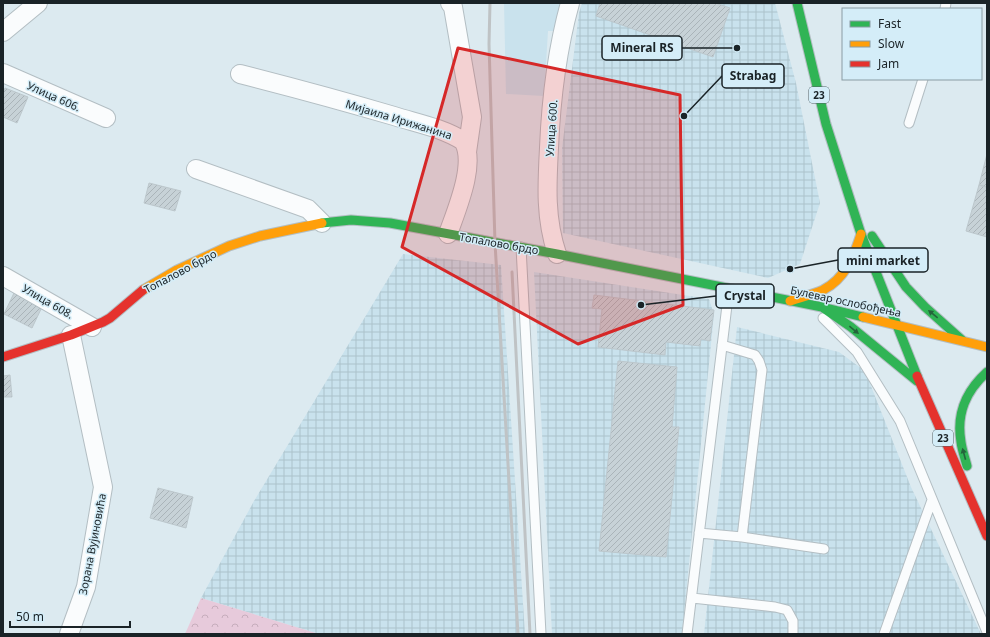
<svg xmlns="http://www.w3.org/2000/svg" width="990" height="637" font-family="'Noto Sans',sans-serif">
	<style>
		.built { fill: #c9e2ed }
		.industrial { fill: url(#industrial-grid) }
		.forest { fill: url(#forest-crowns) }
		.building { fill: url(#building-hatch); stroke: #bcc7cc }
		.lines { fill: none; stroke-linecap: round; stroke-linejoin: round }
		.lane-casing { stroke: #b3bec3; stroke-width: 11 }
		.street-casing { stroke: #b3bec3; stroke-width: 20 }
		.fast-casing { stroke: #b3bec3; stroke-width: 11 }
		.slow-casing { stroke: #b3bec3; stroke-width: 11 }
		.jam-casing { stroke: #b3bec3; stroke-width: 11 }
		.lane { stroke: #fafcfd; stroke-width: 9 }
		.street { stroke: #fafcfd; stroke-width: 18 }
		.fast { stroke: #30b455; stroke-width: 9 }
		.slow { stroke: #ff9f0a; stroke-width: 9 }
		.jam { stroke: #e5322d; stroke-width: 9 }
		.rail { stroke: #bfc3c5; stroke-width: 3 }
		.oneway { fill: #24643c }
		.marked { fill: #d62828; fill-opacity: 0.2; stroke: #d62828; stroke-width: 3; stroke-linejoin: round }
		.labels { text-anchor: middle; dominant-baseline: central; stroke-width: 3; stroke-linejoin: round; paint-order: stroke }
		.shield { fill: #d4edf8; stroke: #526066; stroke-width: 1 }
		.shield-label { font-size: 10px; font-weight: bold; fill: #1a2327 }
		.street-label { font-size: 11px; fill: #1a2327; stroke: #d4edf8 }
		.leader { fill: none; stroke: #1a2327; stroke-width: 1.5 }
		.callout-dot { fill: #1a2327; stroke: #d4edf8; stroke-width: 1.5 }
		.callout { fill: #d4edf8; stroke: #1a2327; stroke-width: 1.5 }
		.callout-label { font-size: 12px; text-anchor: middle; font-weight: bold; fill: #1a2327 }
	</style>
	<defs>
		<pattern id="industrial-grid" width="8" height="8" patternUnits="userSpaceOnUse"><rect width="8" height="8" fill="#c9e2ed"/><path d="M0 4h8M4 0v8" fill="none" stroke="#acc2cb"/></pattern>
		<pattern id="forest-crowns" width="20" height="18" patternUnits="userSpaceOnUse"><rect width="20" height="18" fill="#e7cadb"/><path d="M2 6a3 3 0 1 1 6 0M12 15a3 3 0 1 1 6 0" fill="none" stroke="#c6adbc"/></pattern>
		<pattern id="building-hatch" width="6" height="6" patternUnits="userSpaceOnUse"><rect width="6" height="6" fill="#c7d2d7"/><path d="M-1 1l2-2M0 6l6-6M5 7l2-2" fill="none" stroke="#aab4b9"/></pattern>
	</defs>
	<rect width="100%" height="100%" fill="#dceaf0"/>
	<path class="built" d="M504 3H563L556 31H548L544 96 506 94Z"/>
	<path class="industrial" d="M582 3H775L796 83 820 203 800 264 768 278 563 233 562 148 579 13Z
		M403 254 501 265 525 634H319L201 598 254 501Z
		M534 272 709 299 714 314 682 634H552Z
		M737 327 839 352 865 371 911 487 981 634H704Z"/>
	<path class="forest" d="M201 598 319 634H185Z"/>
	<path class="building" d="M600 3H715L730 8 713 57 596 16Z
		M5 88 28 97 17 123 3 117V93Z
		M987 154V187L979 185Z
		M149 183 181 191 175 211 144 203Z
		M979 185 987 187V237L966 231Z
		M14 293 42 307 32 328 4 314Z
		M594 295 714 310 710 341 701 339 700 346 666 342 665 355 598 347 602 309 592 308Z
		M618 361 677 367 672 427H679L666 557 599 551Z
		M10 375 12 397H3V376Z
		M158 488 193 497 186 528 150 518Z"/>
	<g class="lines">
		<g class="lane-casing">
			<path id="lane" d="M945 9 946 3
				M909 123 923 79
				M521 247 541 634
				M823 318 857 352 900 421 987 632
				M699 533 742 537 762 370 759 361 755 355 722 345
				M742 537 824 549
				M692 598 775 607 787 610 793 621V634
				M687 634 729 289
				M884 634 932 500"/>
		</g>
		<g class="street-casing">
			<path id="street" d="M450 3 453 7 472 117 467 152
				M3 32 38 3
				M3 73 106 118
				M240 74C291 87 343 101 394 116 416 123 443 128 463 141 477 163 456 211 448 234
				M196 169 308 209 322 223
				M557 254C545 218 547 185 549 148 551 99 557 50 570 3
				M3 276 92 327
				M69 634 86 587 103 487 71 335"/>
		</g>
		<g class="fast-casing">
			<path id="fast" d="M797 3 826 124 861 234 917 376
				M322 223 351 220 390 223 557 254 822 307 863 317
				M872 236 906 287 925 307 962 340
				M822 307 851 327 917 381
				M967 466C965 458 962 450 961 442 956 413 966 391 987 372"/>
		</g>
		<g class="slow-casing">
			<path id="slow" d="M143 290 177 270 229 246 260 236 322 223
				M790 301C801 297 812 295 823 290 845 279 854 256 861 234
				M863 317 987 347"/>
		</g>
		<g class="jam-casing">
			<path id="jam" d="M3 357 71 335 103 322 110 318 143 290
				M917 376 987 536"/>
		</g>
		<use href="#lane" class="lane"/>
		<use href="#street" class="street"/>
		<use href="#fast" class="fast"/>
		<use href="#slow" class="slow"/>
		<use href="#jam" class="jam"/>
		<path class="rail" d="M490 3 489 44 495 243 518 634
			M512 272 530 634"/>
	</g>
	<defs><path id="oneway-solid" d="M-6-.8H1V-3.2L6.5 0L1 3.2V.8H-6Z"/></defs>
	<g class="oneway">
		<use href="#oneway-solid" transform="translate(933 314) rotate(-141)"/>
		<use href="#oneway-solid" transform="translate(854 330) rotate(39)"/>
		<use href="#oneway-solid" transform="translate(964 454) rotate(-105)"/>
	</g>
	<path class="marked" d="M458 48 680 95 683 305 578 344 402 247Z"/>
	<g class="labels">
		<g class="shield">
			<rect x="809" y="87" width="20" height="16" rx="3"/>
			<rect x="933" y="430" width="20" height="16" rx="3"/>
		</g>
		<g class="shield-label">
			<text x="819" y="95">23</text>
			<text x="943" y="438">23</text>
		</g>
		<g class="street-label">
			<text transform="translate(54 96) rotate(24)">Улица 606.</text>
			<text transform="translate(399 119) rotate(17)">Мијаила Ирижанина</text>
			<text transform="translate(551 128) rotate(-86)">Улица 600.</text>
			<text transform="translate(499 243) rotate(10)">Топалово брдо</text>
			<text transform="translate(180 271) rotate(-28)">Топалово брдо</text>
			<text transform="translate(48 301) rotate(30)">Улица 608.</text>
			<text transform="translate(846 301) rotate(12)">Булевар ослобођења</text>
			<text transform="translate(92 544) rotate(-79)">Зорана Вујиновића</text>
		</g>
	</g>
	<path class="leader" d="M737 48L682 48M684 116L722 76M790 269L838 260M641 305L716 296"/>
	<g class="callout-dot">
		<circle cx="737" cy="48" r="4"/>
		<circle cx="684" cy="116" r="4"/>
		<circle cx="790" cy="269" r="4"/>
		<circle cx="641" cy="305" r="4"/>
	</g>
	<g class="callout">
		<rect x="602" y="36" width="80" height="24" rx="4"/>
		<rect x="722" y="64" width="62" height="24" rx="4"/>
		<rect x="838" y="248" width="90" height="24" rx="4"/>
		<rect x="716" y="284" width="58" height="24" rx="4"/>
	</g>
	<g class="callout-label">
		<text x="642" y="52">Mineral RS</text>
		<text x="753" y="80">Strabag</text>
		<text x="883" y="265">mini market</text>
		<text x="745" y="300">Crystal</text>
	</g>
	<rect width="990" height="637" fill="none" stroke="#1a2327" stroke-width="8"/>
	<rect x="842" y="8" width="140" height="72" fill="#d4edf8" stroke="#8a9ca4"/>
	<rect x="850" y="21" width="20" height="6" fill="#30b455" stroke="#8a9ca4"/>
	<text x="878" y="28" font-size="12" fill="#1a2327">Fast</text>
	<rect x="850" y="41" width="20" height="6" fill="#ff9f0a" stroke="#8a9ca4"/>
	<text x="878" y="48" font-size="12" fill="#1a2327">Slow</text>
	<rect x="850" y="61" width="20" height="6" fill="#e5322d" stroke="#8a9ca4"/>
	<text x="878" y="68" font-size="12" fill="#1a2327">Jam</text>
	<path d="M10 621v6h120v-6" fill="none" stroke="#1a2327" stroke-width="2"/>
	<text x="16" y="621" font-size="12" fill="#1a2327" stroke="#d4edf8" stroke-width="3" paint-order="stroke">50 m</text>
</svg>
